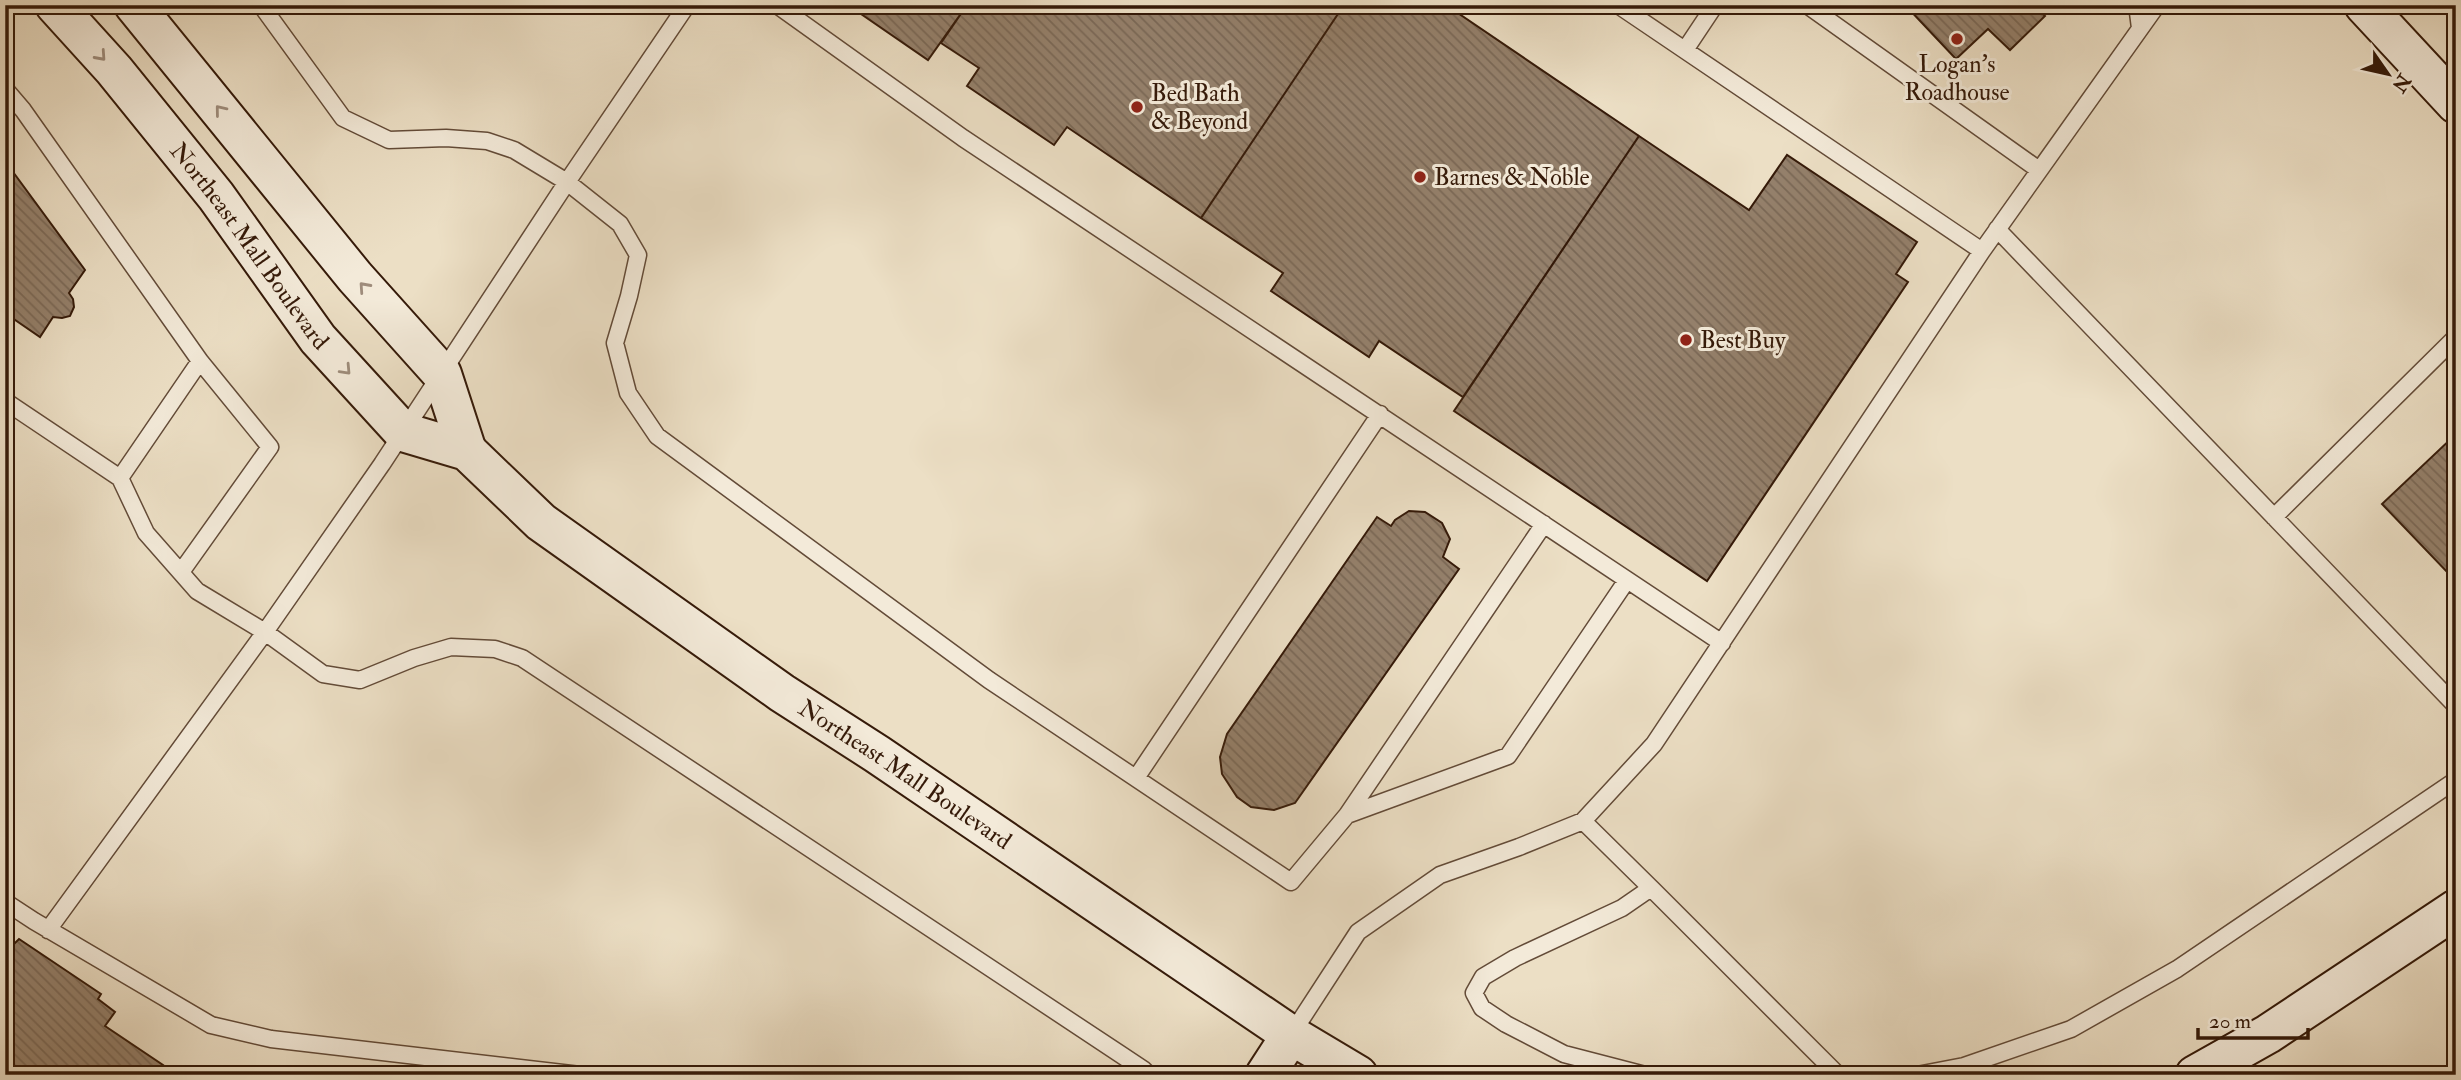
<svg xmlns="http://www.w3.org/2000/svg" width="2461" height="1080" font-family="'IM FELL Double Pica',serif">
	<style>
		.building { fill: url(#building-back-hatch); stroke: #351a09; stroke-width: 2 }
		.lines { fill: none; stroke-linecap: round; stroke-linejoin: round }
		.lane-casing { stroke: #634b38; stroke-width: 19 }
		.secondary-casing { stroke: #351a09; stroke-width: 42 }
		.lane { stroke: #f3ead9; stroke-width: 16 }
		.secondary { stroke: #f3ead9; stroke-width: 38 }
		.oneway { stroke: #9e8c7b }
		.poi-dot { fill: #8f2418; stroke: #f3ead9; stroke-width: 2.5 }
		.labels { text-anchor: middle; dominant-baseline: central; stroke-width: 6; stroke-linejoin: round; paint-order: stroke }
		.poi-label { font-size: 24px; fill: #351a09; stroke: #f3ead9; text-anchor: start }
		.street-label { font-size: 24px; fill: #351a09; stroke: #f3ead9 }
	</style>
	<defs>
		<pattern id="building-back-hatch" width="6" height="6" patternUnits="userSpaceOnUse" patternTransform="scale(1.75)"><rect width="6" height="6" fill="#94806b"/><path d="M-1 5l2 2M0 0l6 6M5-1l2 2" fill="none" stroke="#7a6856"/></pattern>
	</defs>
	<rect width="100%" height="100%" fill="#ecdfc5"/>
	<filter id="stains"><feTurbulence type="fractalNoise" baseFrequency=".00286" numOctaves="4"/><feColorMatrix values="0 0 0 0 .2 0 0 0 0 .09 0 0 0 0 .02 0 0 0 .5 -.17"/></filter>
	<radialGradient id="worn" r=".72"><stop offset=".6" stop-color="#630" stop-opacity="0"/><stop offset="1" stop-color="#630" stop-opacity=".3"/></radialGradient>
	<path class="building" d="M848 5H967L928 60Z
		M967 5H1344L1201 218 1067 127 1054 145 967 86 979 68 941 43Z
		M1344 5H1446L1639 136 1463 397 1379 341 1369 357 1271 291 1283 273 1201 218Z
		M1905 5H2034L2045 16 2010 50 1988 29 1956 59Z
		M1639 136 1749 210 1787 155 1917 242 1896 274 1908 282 1707 581 1454 411Z
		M5 161 85 270 69 293 73 299 74 307 70 316 62 318 53 317 40 337 5 313Z
		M2456 434V588L2448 579 2451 576 2382 504Z
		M1409 511 1425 512 1442 523 1450 539 1443 557 1459 569 1295 803 1274 810 1251 807 1237 797 1222 774 1220 757 1227 734 1377 517 1391 526 1395 520Z
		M5 938 14 944 19 939 101 994 98 999 115 1012 105 1026 163 1065 156 1075H5Z"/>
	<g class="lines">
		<g class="lane-casing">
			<path id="lane" d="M261 5 343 118 389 140 446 138 487 141 514 150 567 182 620 224 638 255 629 296 615 343 628 393 657 436 989 680 1291 882 1347 815 1544 524
				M777 5 963 138 1722 643
				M1618 5 1982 251
				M1807 5 2039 170
				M2137 5 2140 28
				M1685 50 1715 5
				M5 89 23 110 200 361 120 478
				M1997 229 2456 706
				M5 401 120 478 146 533 197 591 265 632 323 674 360 680 414 658 451 647 495 649 522 658 1120 1054 1144 1070 1141 1075
				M2274 517 2456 337
				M181 572 270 447 200 361
				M1136 778 1380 414
				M1347 815 1508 756 1627 580
				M1583 821 1651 888 1622 908 1515 958 1483 977 1474 993 1482 1008 1506 1024 1564 1054 1645 1075
				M1651 888 1838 1075
				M5 902 34 921 211 1025 271 1039 580 1075
				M48 930 265 632 382 464 567 182 687 5
				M1291 1035 1358 932 1440 875 1519 847 1583 821 1654 744 1982 251 2157 5
				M1917 1075 1964 1066 2071 1029 2177 969 2456 780"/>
		</g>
		<g class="secondary-casing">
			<g id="secondary">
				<path id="s1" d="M55 5 114 70 216 196 318 339 403 432 467 451 541 522 782 693 877 754 1291 1035 1358 1075"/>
				<path d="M134 5 355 277 442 374 467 451"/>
				<path d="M2364 5 2456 104"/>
				<path d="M1265 1075 1291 1035"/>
				<path d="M2195 1075 2268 1034 2456 909"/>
			</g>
		</g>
		<use href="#lane" class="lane"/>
		<use href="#secondary" class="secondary"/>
	</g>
	<defs><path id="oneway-chevron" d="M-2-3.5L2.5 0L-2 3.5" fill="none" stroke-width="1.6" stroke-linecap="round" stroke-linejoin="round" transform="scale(1.75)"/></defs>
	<g class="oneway">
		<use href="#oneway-chevron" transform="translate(101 56) rotate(48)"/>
		<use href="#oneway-chevron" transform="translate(220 110) rotate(-129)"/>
		<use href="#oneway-chevron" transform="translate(364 287) rotate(-132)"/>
		<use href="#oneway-chevron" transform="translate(346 370) rotate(47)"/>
	</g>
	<g class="poi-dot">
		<circle cx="1957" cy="39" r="7"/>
		<circle cx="1137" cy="107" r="7"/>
		<circle cx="1420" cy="177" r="7"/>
		<circle cx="1686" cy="340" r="7"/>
	</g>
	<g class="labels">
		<g class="poi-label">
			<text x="1957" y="64" text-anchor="middle">Logan's<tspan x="1957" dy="28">Roadhouse</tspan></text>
			<text x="1151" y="93">Bed Bath<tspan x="1151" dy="28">&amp; Beyond</tspan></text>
			<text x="1434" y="177">Barnes &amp; Noble</text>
			<text x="1700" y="340">Best Buy</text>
		</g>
		<g class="street-label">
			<text stroke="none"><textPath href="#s1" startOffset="310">Northeast Mall Boulevard</textPath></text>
			<text stroke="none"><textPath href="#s1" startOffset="1164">Northeast Mall Boulevard</textPath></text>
		</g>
	</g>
	<rect width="2461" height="1080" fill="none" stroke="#ecdfc5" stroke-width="28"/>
	<rect x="7" y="7" width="2447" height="1066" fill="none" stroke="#351a09" stroke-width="3.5"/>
	<rect x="14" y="14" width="2433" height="1052" fill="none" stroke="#351a09" stroke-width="2"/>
	<g transform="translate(2388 74) rotate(124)" stroke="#f3ead9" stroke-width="5" paint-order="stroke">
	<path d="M0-5L12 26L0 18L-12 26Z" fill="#351a09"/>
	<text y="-10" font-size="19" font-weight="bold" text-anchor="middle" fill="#351a09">N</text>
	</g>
	<path d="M2198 1028v10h110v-10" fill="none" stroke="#351a09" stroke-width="3.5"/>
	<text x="2209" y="1028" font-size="21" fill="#351a09" stroke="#f3ead9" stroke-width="5" paint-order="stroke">20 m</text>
	<rect width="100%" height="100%" filter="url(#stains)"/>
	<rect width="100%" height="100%" fill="url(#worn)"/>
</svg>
